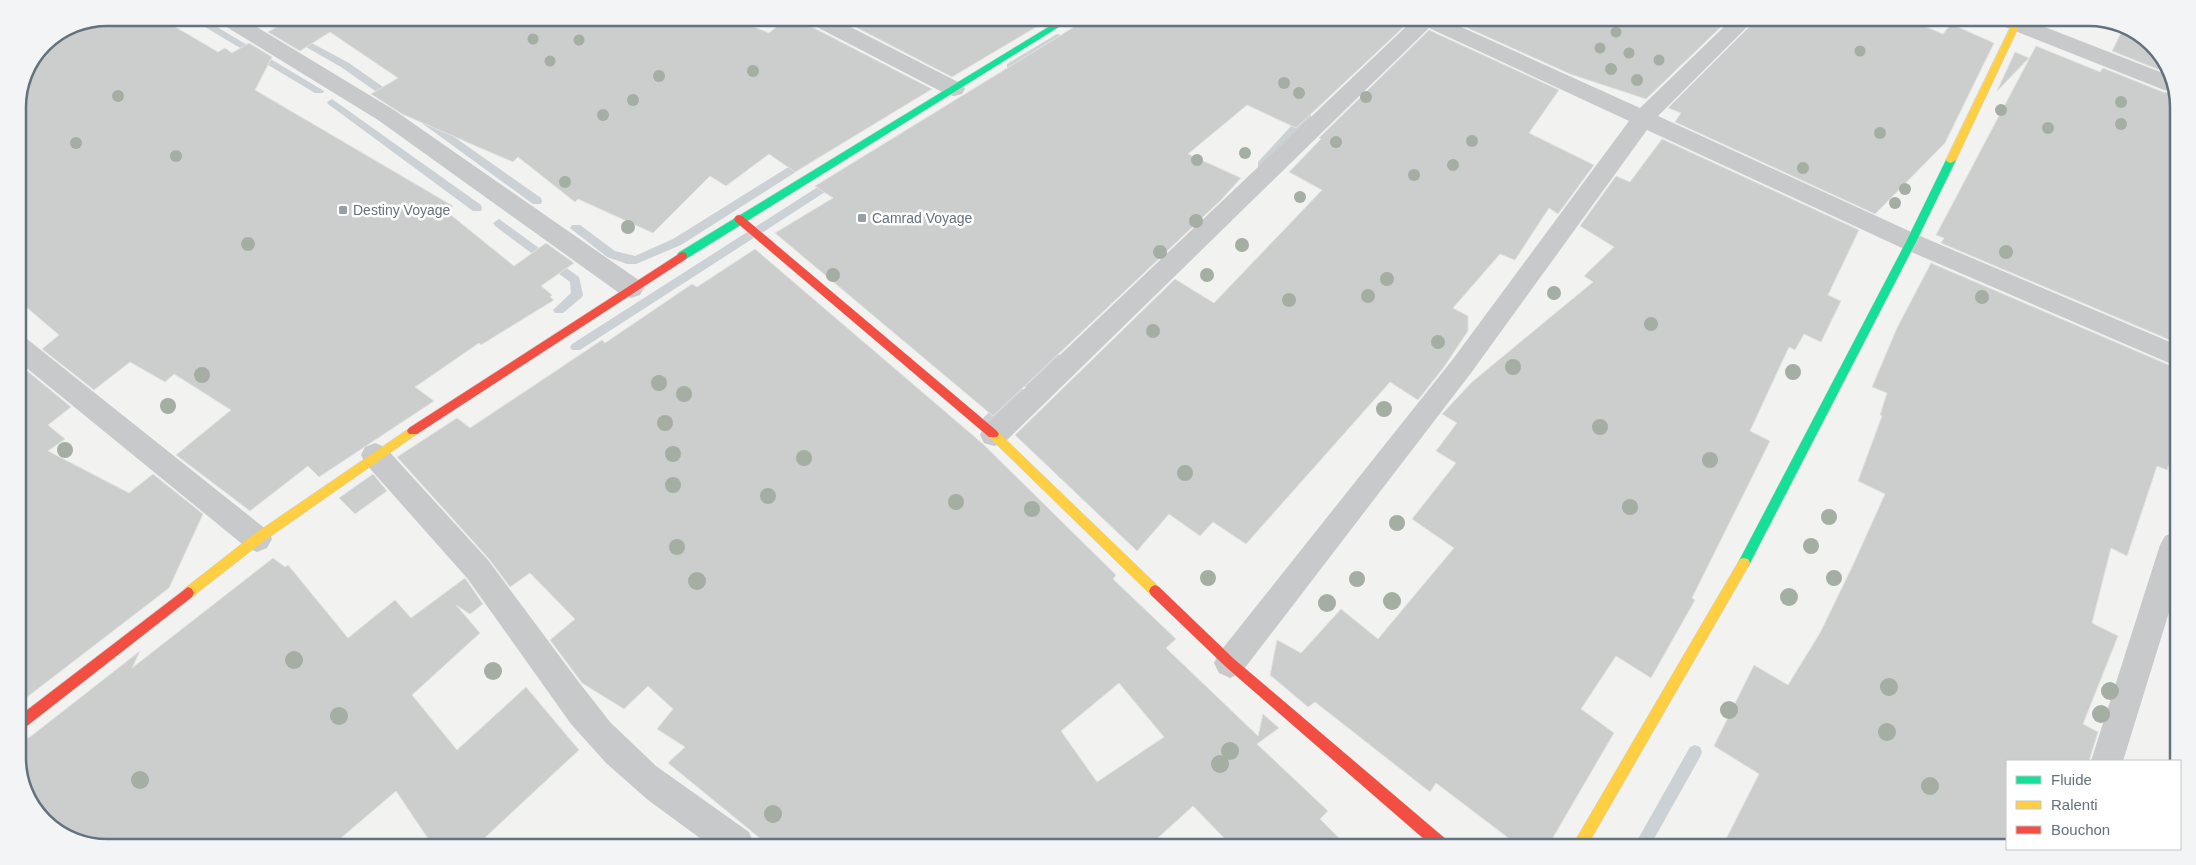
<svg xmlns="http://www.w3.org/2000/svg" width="2196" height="865" font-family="Helvetica,sans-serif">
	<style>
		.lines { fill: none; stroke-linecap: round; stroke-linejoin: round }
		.stream { fill: #cbd1d4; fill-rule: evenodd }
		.building { fill: #cccdcd; stroke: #e2e2e0; fill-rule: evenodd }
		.fast-casing { stroke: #d0d0d1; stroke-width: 1 }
		.slow-casing { stroke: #d0d0d1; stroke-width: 1 }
		.jam-casing { stroke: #d0d0d1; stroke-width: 1 }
		.street { fill: #c8c9ca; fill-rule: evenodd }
		.fast { fill: #16e098; fill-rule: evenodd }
		.slow { fill: #ffcf43; fill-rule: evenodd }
		.jam { fill: #f24e42; fill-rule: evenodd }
		.tree { fill: #a4aea3 }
		.poi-dot { fill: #969ea6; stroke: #fff; stroke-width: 2 }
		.labels { text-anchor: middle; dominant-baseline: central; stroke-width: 5; stroke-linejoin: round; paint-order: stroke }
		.poi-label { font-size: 14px; fill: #64717e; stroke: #fff; text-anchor: start }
		.rim { fill: none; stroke: #64717e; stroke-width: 2.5 }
	</style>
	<rect width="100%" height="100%" fill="#f2f2f1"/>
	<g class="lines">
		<path class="stream" d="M190 18H202L324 91 323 93H315Z
			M257 18H269L273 21 268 24Z
			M1077 20H1089L1077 27H1071V23Z
			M295 34 349 63 396 96V100H388L341 67 292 39V35Z
			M1057 34 1060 35V39L1015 68H1007V64Z
			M332 99 481 205 482 208 481 211H473L328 104 327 102Z
			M1307 112 1311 113V117L1266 168H1258V162L1303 113Z
			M423 115 541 198 542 201 541 204H533L419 121 418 119Z
			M806 156 810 157V163L681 245 636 264H627L607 257 570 228 572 225H580L615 251 635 256 673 239Z
			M835 176 840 180 839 183 580 350H572L570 347 572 344Z
			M499 219 579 277 583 295 581 298 563 313H555L553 310 571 293 570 282 495 226 493 223Z
			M1057 354 1061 356 1063 359 1061 362 1032 387H1024L1022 384 1024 381Z
			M1019 388 1023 389 1025 393 1023 397 992 425H984L982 421 984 417 1015 389Z
			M1695 745 1700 747 1702 752 1700 757 1650 846H1634L1690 747Z"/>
	</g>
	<path class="building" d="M108 18H160L218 52 225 48 232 53 249 43 272 57 255 90 453 206 446 211 514 266 546 243 574 263 541 286 552 295 550 297 554 300 481 345 479 343 415 387 434 401 319 477 308 466 250 511 176 455 231 410 174 374 165 382 130 362 94 390 42 349 59 335 18 300V102L44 44 73 24Z
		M291 18 735 19 769 33 786 19H806L810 26 932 89 795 172 769 154 726 186 710 176 653 233 578 199 575 202 518 157 513 162 402 114 371 94 398 78 330 32 300 51 268 32Z
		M840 19 977 20H1048L952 77Z
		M1079 20 1410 21 1296 128 1247 105 1188 154 1241 178 1220 201 993 416 775 233 833 198 815 186 1074 27Z
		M1452 21H1727L1646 99 1570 74Z
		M1755 21 1915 22 1943 34 1951 24 1994 43 1945 143 1875 214 1675 122 1681 113 1668 108Z
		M2124 27 2160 52 2167 73 2112 51Z
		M1429 30 1559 90 1529 133 1594 165 1558 214 1549 208 1515 260 1500 254 1453 308 1468 316V331L1444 367 1418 400 1390 382 1246 544 1213 522 1200 536 1169 514 1137 551 1015 435 1175 279 1214 303 1322 190 1289 172 1321 139 1319 138Z
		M2036 46 2100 72 2103 68 2163 92 2175 94 2178 101 2177 343 1941 243 1944 238 1936 235Z
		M2015 52 2029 58 1997 91Z
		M1662 139 1859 230 1828 295 1841 301 1821 342 1804 334 1795 350 1789 347 1768 392 1750 431 1770 441 1692 598 1695 600 1651 678 1616 656 1581 709 1614 733 1548 846H1519L1436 783 1430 792 1315 702 1308 707 1270 675 1277 640 1301 653 1341 609 1378 639 1454 548 1412 519 1456 463 1436 451 1457 423 1442 414 1472 382 1593 282 1584 276 1614 247 1580 226 1616 176 1630 182Z
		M755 249 983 444 1116 575 1113 579 1176 639 1166 648 1258 736 1263 714 1279 728 1257 744 1328 811 1320 819 1347 846 1231 845 1193 806 1150 845 767 844 668 763 685 747 657 729 673 709 648 686 624 709 582 683 550 640 575 619 530 573 510 587 489 559 397 457 457 418 470 428 602 340 605 343 692 284 697 287ZM1119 683 1164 737 1097 782 1061 731Z
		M1931 263 2176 368V444L2167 470 2157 466 2127 556 2111 548 2092 623 2118 636 2083 724 2098 732 2089 761H2007V847H1722L1759 774 1714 746 1754 665 1788 685 1820 633 1853 565 1885 494 1858 481 1882 416 1880 415 1887 393 1872 387 1897 328Z
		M20 365 71 407 48 425 65 439 48 451 129 493 153 474 203 514 169 588 18 704V368Z
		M373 474 387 491 355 514 339 498Z
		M273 558 285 567 288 565 348 638 395 600 411 618 465 578 483 604 470 614 456 605 480 633 412 695 457 750 526 687 579 750 478 844 431 843 396 791 335 843H78L36 812 18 764V742L30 737 140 651 132 668Z"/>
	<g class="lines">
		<g class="fast-casing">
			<path id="fast" d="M1060 20H1070L686 259H678L677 256 678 253Z
				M1951 157 1956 160 1916 242 1748 567 1744 568 1740 567 1738 563 1740 559 1906 242 1946 160Z"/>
		</g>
		<g class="slow-casing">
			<path id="slow" d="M2013 22H2021L1956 160 1951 163 1948 162 1946 160Z
				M413 426 417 428 419 431 417 434 261 543 192 597 188 599 184 597 182 593 184 589 253 535Z
				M993 429 997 431 1159 587 1161 591 1159 595 1155 597 1151 595 989 437 987 434 989 431Z
				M1744 558 1748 559 1750 563 1748 567 1587 846H1572L1740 559Z"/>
		</g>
		<g class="jam-casing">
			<path id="jam" d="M739 215 742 216 997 431 999 434 997 437H989L736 222 734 219 736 216Z
				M682 252 686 253 687 256 686 259 417 434H409L407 431 409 428Z
				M1155 585 1159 587 1234 659 1448 841 1450 846H1432L1226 667 1151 595 1149 591 1151 587Z
				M188 587 192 589 194 593 192 597 23 729 18 731V717Z"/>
		</g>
		<path class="street" d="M217 18H242L394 110 640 281 644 288 640 295 631 298 622 295 378 120 220 23Z
			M808 19H835L962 84 965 89 962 94 954 96 946 94 811 24Z
			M1412 21H1448L1640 108 1730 21H1753L1658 116 1920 236 2177 345 2176 366 1902 248 1647 130 1471 373 1241 673 1230 678 1219 673 1214 663 1219 653 1453 359 1629 121 1429 28 1004 443 994 446 984 443 980 435 984 427Z
			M2002 22H2032L2168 75 2175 92 2164 90 2005 27Z
			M18 336 27 339 267 530 272 539 267 548 257 552 247 548 18 361Z
			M375 443 385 447 488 560 578 681 610 722 656 766 749 832 754 844H708L648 800 606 763 571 724 467 578 365 463 361 455 365 447Z
			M2175 532V593L2123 761H2091L2160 545 2165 536Z"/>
		<use href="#fast" class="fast"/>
		<use href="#slow" class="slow"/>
		<use href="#jam" class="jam"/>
	</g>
	<g class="tree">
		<circle cx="1616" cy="32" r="5.5"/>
		<circle cx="533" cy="39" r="5.5"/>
		<circle cx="579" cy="40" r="5.5"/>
		<circle cx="1600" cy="48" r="5.5"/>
		<circle cx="1860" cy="51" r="5.5"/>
		<circle cx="1629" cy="53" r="5.5"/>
		<circle cx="1659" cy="60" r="5.5"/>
		<circle cx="550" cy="61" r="5.5"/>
		<circle cx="1611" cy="69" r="6"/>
		<circle cx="753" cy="71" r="6"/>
		<circle cx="659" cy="76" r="6"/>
		<circle cx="1637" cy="80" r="6"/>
		<circle cx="1284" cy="83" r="6"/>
		<circle cx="1299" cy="93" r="6"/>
		<circle cx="118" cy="96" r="6"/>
		<circle cx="1366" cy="97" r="6"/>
		<circle cx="633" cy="100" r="6"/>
		<circle cx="2121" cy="102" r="6"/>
		<circle cx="2001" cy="110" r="6"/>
		<circle cx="603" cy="115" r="6"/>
		<circle cx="2121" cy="124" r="6"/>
		<circle cx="2048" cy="128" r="6"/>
		<circle cx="1880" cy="133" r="6"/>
		<circle cx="1472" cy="141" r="6"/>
		<circle cx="1336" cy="142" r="6"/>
		<circle cx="76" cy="143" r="6"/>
		<circle cx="1245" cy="153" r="6"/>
		<circle cx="176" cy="156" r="6"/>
		<circle cx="1197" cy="160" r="6"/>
		<circle cx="1453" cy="165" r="6"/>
		<circle cx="1803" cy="168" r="6"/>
		<circle cx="1414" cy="175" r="6"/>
		<circle cx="565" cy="182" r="6"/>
		<circle cx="1905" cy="189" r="6"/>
		<circle cx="1300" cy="197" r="6"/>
		<circle cx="1895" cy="203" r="6"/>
		<circle cx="1196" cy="221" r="7"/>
		<circle cx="628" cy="227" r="7"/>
		<circle cx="248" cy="244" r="7"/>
		<circle cx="1242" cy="245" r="7"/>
		<circle cx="1160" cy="252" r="7"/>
		<circle cx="2006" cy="252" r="7"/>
		<circle cx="833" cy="275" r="7"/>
		<circle cx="1207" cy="275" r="7"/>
		<circle cx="1387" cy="279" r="7"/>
		<circle cx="1554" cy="293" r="7"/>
		<circle cx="1368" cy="296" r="7"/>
		<circle cx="1982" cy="297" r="7"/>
		<circle cx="1289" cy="300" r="7"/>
		<circle cx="1651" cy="324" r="7"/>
		<circle cx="1153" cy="331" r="7"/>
		<circle cx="1438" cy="342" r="7"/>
		<circle cx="1513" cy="367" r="8"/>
		<circle cx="1793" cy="372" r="8"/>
		<circle cx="202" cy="375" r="8"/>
		<circle cx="659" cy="383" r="8"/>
		<circle cx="684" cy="394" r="8"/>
		<circle cx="168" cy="406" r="8"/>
		<circle cx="1384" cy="409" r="8"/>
		<circle cx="665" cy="423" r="8"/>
		<circle cx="1600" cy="427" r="8"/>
		<circle cx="65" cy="450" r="8"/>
		<circle cx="673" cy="454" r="8"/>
		<circle cx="804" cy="458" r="8"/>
		<circle cx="1710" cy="460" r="8"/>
		<circle cx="1185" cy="473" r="8"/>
		<circle cx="673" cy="485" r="8"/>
		<circle cx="768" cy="496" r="8"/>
		<circle cx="956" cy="502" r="8"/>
		<circle cx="1630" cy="507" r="8"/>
		<circle cx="1032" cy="509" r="8"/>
		<circle cx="1829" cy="517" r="8"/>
		<circle cx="1397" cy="523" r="8"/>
		<circle cx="1811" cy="546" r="8"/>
		<circle cx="677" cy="547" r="8"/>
		<circle cx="1208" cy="578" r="8"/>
		<circle cx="1834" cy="578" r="8"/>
		<circle cx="1357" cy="579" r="8"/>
		<circle cx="697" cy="581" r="9"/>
		<circle cx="1789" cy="597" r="9"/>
		<circle cx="1392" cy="601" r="9"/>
		<circle cx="1327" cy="603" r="9"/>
		<circle cx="294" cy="660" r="9"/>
		<circle cx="493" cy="671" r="9"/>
		<circle cx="1889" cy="687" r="9"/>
		<circle cx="2110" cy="691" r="9"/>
		<circle cx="1729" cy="710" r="9"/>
		<circle cx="2101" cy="714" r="9"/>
		<circle cx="339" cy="716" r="9"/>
		<circle cx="1887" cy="732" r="9"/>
		<circle cx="1230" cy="751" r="9"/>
		<circle cx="1220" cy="764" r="9"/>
		<circle cx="140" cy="780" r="9"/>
		<circle cx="1930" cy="786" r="9"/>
		<circle cx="773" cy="814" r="9"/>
	</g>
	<g class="poi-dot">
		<rect x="338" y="205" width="10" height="10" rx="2.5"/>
		<rect x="857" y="213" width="10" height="10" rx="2.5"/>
	</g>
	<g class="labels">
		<g class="poi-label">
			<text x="353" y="210">Destiny Voyage</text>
			<text x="872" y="218">Camrad Voyage</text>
		</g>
	</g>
	<path d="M0 0H2196V865H0ZM107 26H2089A81 81 0 0 1 2170 107V758A81 81 0 0 1 2089 839H107A81 81 0 0 1 26 758V107A81 81 0 0 1 107 26Z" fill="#f3f4f5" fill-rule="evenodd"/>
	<path class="rim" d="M107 26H2089A81 81 0 0 1 2170 107V758A81 81 0 0 1 2089 839H107A81 81 0 0 1 26 758V107A81 81 0 0 1 107 26Z"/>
	<rect x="2006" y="760" width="175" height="90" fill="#ffffff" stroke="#c1c6cb"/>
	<rect x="2016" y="776" width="25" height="8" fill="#16e098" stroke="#c1c6cb"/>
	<text x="2051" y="785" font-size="15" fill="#64717e">Fluide</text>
	<rect x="2016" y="801" width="25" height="8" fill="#ffcf43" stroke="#c1c6cb"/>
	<text x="2051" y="810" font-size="15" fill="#64717e">Ralenti</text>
	<rect x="2016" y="826" width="25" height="8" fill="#f24e42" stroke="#c1c6cb"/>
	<text x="2051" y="835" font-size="15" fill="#64717e">Bouchon</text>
</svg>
